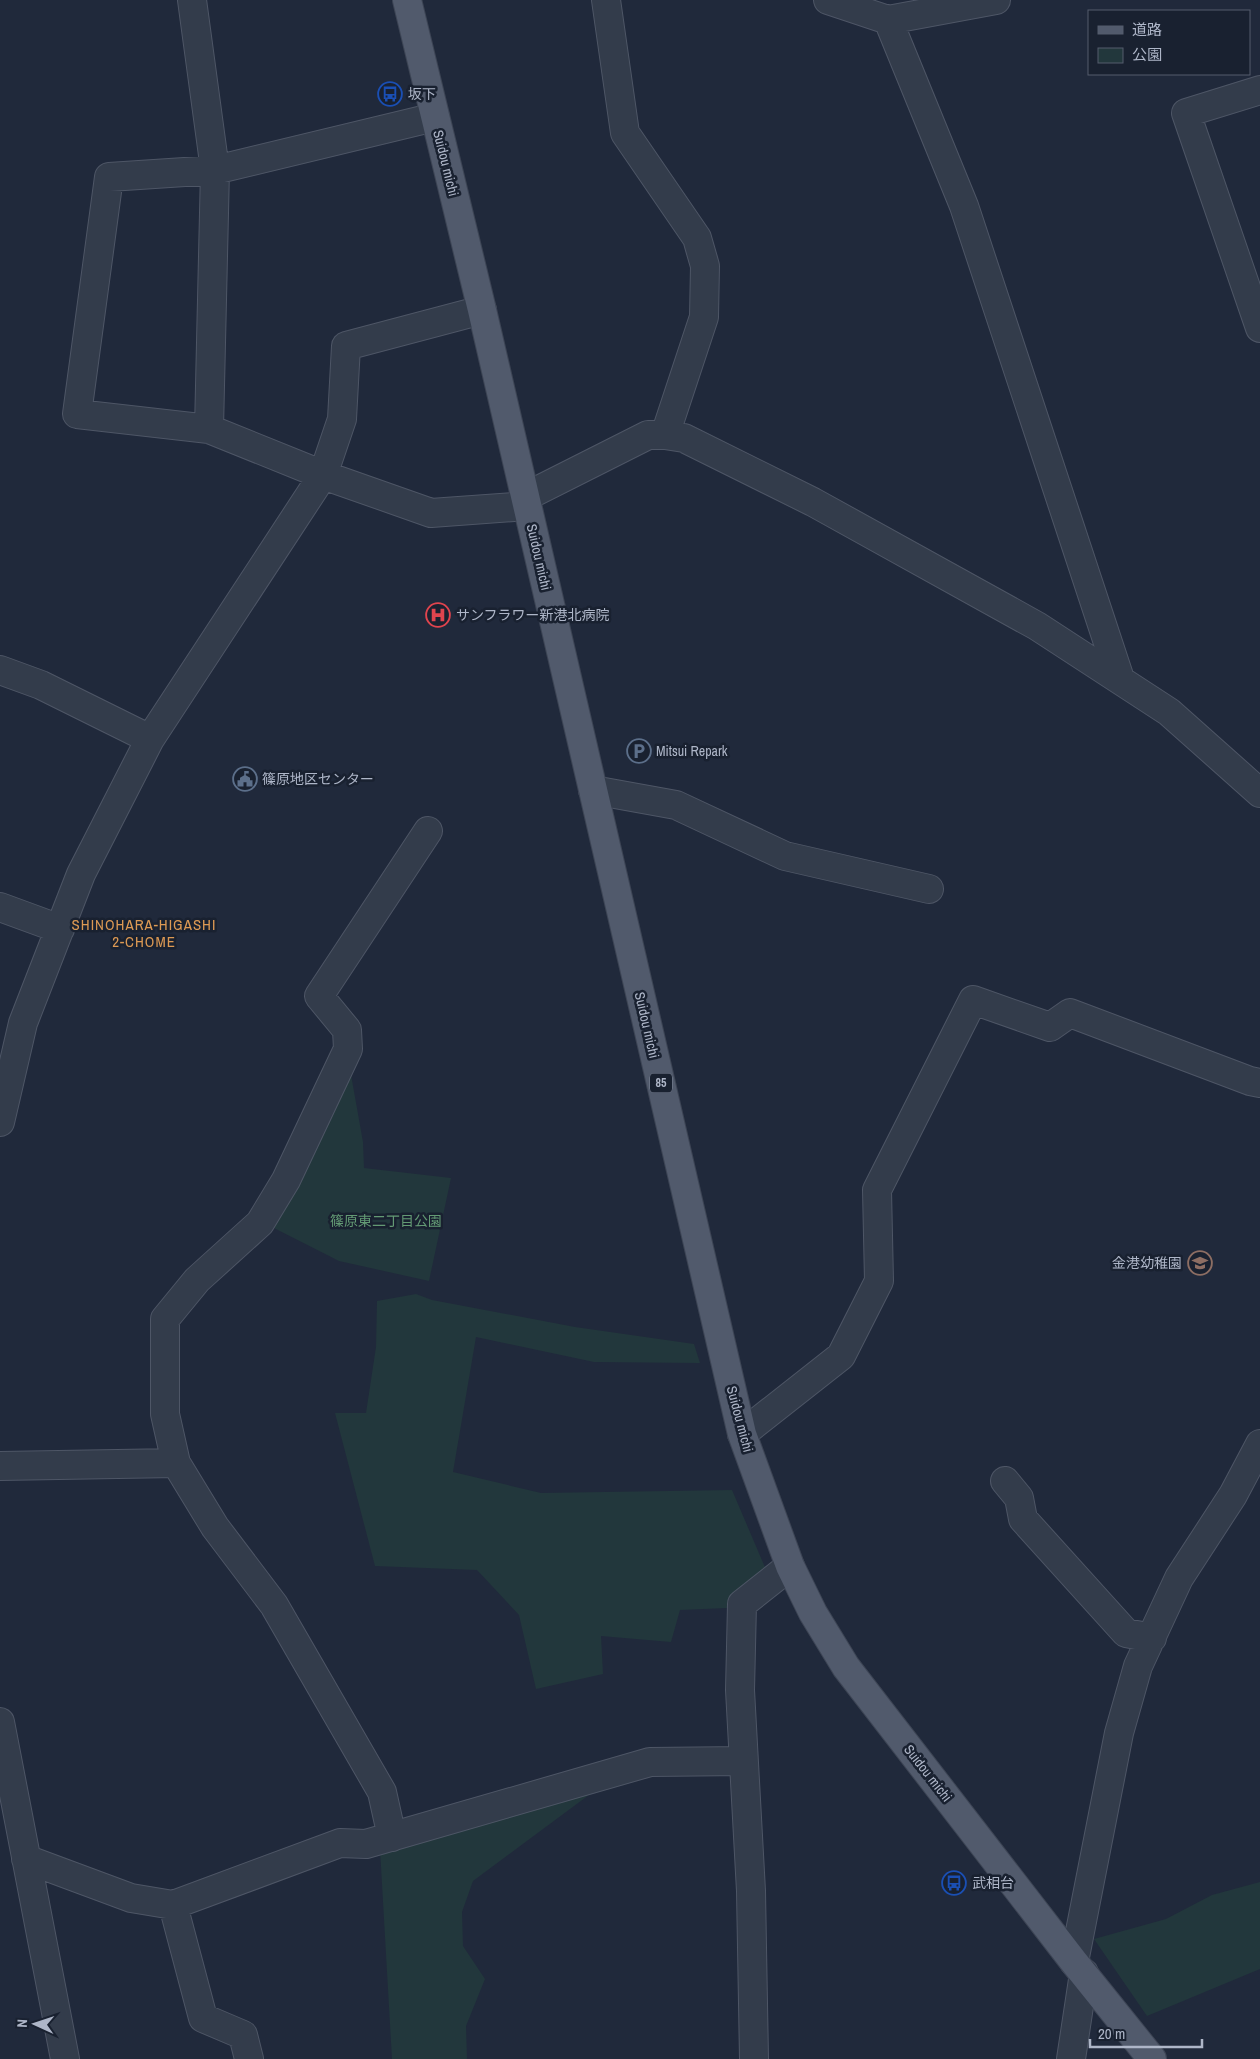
<svg xmlns="http://www.w3.org/2000/svg" width="1260" height="2059" font-family="'Archivo Narrow','Noto Sans JP',sans-serif">
	<style>
		.green { fill: #22373c }
		.lines { fill: none; stroke-linecap: round; stroke-linejoin: round }
		.minor-casing { stroke: #4e5666; stroke-width: 30 }
		.major-casing { stroke: #3d4555; stroke-width: 30 }
		.minor { stroke: #333c4b; stroke-width: 28 }
		.major { stroke: #515a6c; stroke-width: 28 }
		.labels { text-anchor: middle; dominant-baseline: central; stroke-width: 5; stroke-linejoin: round; paint-order: stroke }
		.shield { fill: #192130; stroke: #81899a; stroke-width: 1 }
		.shield-label { font-size: 12px; font-weight: bold; fill: #aeb6c8 }
		.poi-label { font-size: 14px; fill: #aeb6c8; stroke: #192130; text-anchor: start }
		.street-label { font-size: 14px; fill: #aeb6c8; stroke: #192130 }
		.park-label { font-size: 14px; fill: #639a74; stroke: #192130 }
		.neighbourhood-label { font-size: 15px; letter-spacing: 1px; fill: #dc9954; stroke: #192130 }
	</style>
	<rect width="100%" height="100%" fill="#20293b"/>
	<path class="green" d="M350 1069 363 1142 364 1168 451 1178 429 1281 339 1261 272 1227Z
		M416 1294 432 1300 575 1327 694 1344 700 1363 594 1362 476 1337 453 1472 541 1493 732 1490 767 1572 727 1608 680 1610 671 1642 601 1636 603 1674 536 1689 519 1615 477 1570 375 1566 335 1413H366L376 1347 377 1301Z
		M597 1789 473 1881 462 1912 463 1946 485 1979 466 2026 467 2059H392L380 1849Z
		M1260 1882V1969L1147 2016 1094 1939 1166 1919 1212 1895Z"/>
	<g class="lines">
		<g class="minor-casing">
			<path id="minor" d="M192 0 215 170 209 429
				M606 0 625 133 697 238 705 266 704 317 665 435
				M828 0 888 20 964 206 1120 679
				M888 20 996 0
				M1260 90 1186 113 1260 328
				M435 117 215 170 109 177 77 414 209 429 323 475 431 513 527 506
				M525 497 648 435H665L684 438 813 502 1037 626 1169 712 1260 793
				M0 670 41 685 150 739
				M593 790 676 805 785 856 929 889
				M0 907 60 929
				M0 1122 23 1023 81 874 150 739 323 475 342 419 346 346 482 310
				M742 1434 841 1356 879 1281 877 1190 973 1000 1050 1027 1070 1013 1250 1081 1260 1083
				M0 1466 176 1463
				M1005 1481 1019 1498 1023 1519 1126 1633 1152 1638
				M0 1722 65 2059
				M392 1837 382 1792 274 1605 215 1527 176 1463 165 1414V1319L197 1280 260 1223 286 1180 348 1049 347 1030 319 996 428 831
				M26 1859 131 1898 173 1905 340 1843 366 1844 650 1762 743 1761
				M173 1905 203 2018 243 2035 249 2059
				M1074 1962 1119 1733 1138 1666 1179 1578 1233 1495 1260 1444
				M754 2059 751 1891 740 1690 742 1604 790 1566
				M1071 2059 1084 1973"/>
		</g>
		<g class="major-casing">
			<path id="major" d="M407 0 482 310 742 1434 790 1566 813 1613 846 1667 1074 1962 1152 2059"/>
		</g>
		<use href="#minor" class="minor"/>
		<use href="#major" class="major"/>
	</g>
	<defs>
		<g id="bus-ring" transform="scale(1.25)"><circle r="9.5" fill="#192130" stroke="#1a4fb4" stroke-width="1.5"/><path d="M-5-6H5V4H4V6H2V4H-2V6H-4V4H-5ZM-3.5-4V0h7V-4ZM-3.5 1.2v1.5H-2V1.2ZM2 1.2v1.5H3.5V1.2Z" fill="#1a4fb4"/></g>
		<g id="hospital-ring" transform="scale(1.25)"><circle r="9.5" fill="#192130" stroke="#e0444e" stroke-width="1.5"/><path d="M-5-5h3v3.5h4V-5h3V5h-3V1.5h-4V5h-3Z" fill="#e0444e"/></g>
		<g id="parking-ring" transform="scale(1.25)"><circle r="9.5" fill="#192130" stroke="#5c6f8a" stroke-width="1.5"/><path d="M-3.5-5.5H1a3.5 3.5 0 0 1 0 7H-1V5.5H-3.5ZM-1-3.4V-.6H.8a1.4 1.4 0 0 0 0-2.8Z" fill="#5c6f8a"/></g>
		<g id="civic-ring" transform="scale(1.25)"><circle r="9.5" fill="#192130" stroke="#5c6f8a" stroke-width="1.5"/><path d="M-.6-6.5H3V-4.5H.6V-3L4-1V1h2V6H-6V1h2V-1L-.6-3ZM-1.2 2.5V6h2.4V2.5Z" fill="#5c6f8a"/></g>
		<g id="school-ring" transform="scale(1.25)"><circle r="9.5" fill="#192130" stroke="#8d6e63" stroke-width="1.5"/><path d="M0-5L7-2L0 1L-7-2ZM-4 1L0 2.5L4 1V4Q0 6-4 4Z" fill="#8d6e63"/></g>
	</defs>
	<g fill-rule="evenodd">
		<use href="#bus-ring" x="390" y="94"/>
		<use href="#hospital-ring" x="438" y="615"/>
		<use href="#parking-ring" x="639" y="751"/>
		<use href="#civic-ring" x="245" y="779"/>
		<use href="#school-ring" x="1200" y="1263"/>
		<use href="#bus-ring" x="954" y="1883"/>
	</g>
	<g class="labels">
		<rect class="shield" x="650" y="1073.5" width="22" height="19" rx="4"/>
		<g class="shield-label">
			<text x="661" y="1083">85</text>
		</g>
		<g class="poi-label">
			<text x="408" y="94">坂下</text>
			<text x="456" y="615">サンフラワー新港北病院</text>
			<text x="656" y="751">Mitsui Repark</text>
			<text x="262" y="779">篠原地区センター</text>
			<text x="1182" y="1263" text-anchor="end">金港幼稚園</text>
			<text x="972" y="1883">武相台</text>
		</g>
		<g class="street-label">
			<text transform="translate(446 163) rotate(76)">Suidou michi</text>
			<text transform="translate(539 557) rotate(77)">Suidou michi</text>
			<text transform="translate(647 1025) rotate(77)">Suidou michi</text>
			<text transform="translate(740 1419) rotate(75)">Suidou michi</text>
			<text transform="translate(928 1773) rotate(52)">Suidou michi</text>
		</g>
		<g class="park-label">
			<text x="386" y="1221">篠原東二丁目公園</text>
		</g>
		<g class="neighbourhood-label">
			<text x="144" y="924">SHINOHARA-HIGASHI<tspan x="144" dy="17">2-CHOME</tspan></text>
		</g>
	</g>
	<rect x="1088" y="10" width="162" height="65" fill="#192130" stroke="#555d6d"/>
	<rect x="1098" y="26" width="25" height="8" fill="#515a6c" stroke="#555d6d"/>
	<text x="1132" y="35" font-size="15" fill="#aeb6c8">道路</text>
	<rect x="1098" y="48" width="25" height="15" fill="#22373c" stroke="#555d6d"/>
	<text x="1132" y="60" font-size="15" fill="#aeb6c8">公園</text>
	<g transform="translate(35 2024) rotate(273)" stroke="#192130" stroke-width="4" paint-order="stroke">
	<path d="M0-4L9 19L0 12L-9 19Z" fill="#aeb6c8"/>
	<text y="-8" font-size="14" font-weight="bold" text-anchor="middle" fill="#aeb6c8">N</text>
	</g>
	<path d="M1090 2039v8h112v-8" fill="none" stroke="#aeb6c8" stroke-width="2.5"/>
	<text x="1098" y="2039" font-size="15" fill="#aeb6c8" stroke="#192130" stroke-width="4" paint-order="stroke">20 m</text>
</svg>
